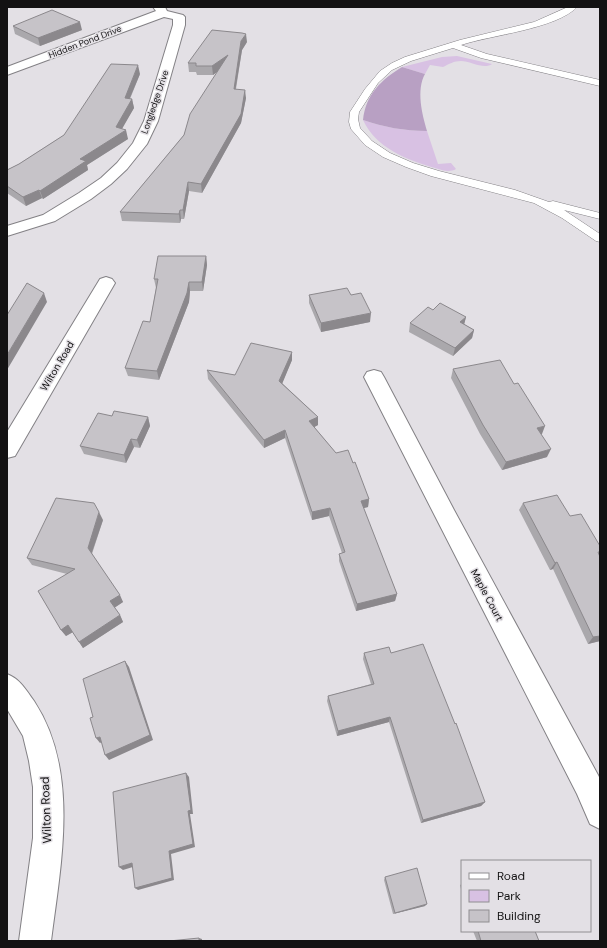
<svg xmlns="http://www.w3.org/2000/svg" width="607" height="948" font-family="'DM Sans',sans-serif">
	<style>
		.green { fill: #d8c1e3 }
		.forest { fill: #b8a0c3 }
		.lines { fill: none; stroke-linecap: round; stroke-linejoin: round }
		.lane-casing { stroke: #838185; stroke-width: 1 }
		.street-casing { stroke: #838185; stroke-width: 2 }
		.lane { fill: #fff; fill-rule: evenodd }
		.street { fill: #fff; fill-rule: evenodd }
		.wall { fill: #aaa8ac }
		.shaded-wall { fill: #8b888c }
		.building { fill: #c6c3c8; stroke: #8b888c }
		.labels { text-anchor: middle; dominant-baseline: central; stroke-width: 3; stroke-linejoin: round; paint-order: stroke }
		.far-street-label { font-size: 9px; fill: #131213; stroke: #e3e0e5 }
		.street-label { font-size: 10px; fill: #131213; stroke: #e3e0e5 }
		.near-street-label { font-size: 12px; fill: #131213; stroke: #e3e0e5 }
	</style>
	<rect width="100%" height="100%" fill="#e3e0e5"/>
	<path class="green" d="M457 56 492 64C484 70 470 61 461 61 454 61 449 64 443 67L430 65 425 74 402 67 442 57Z
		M363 120C384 127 404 131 427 131L438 164 451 163 456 169C449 173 442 170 435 168 407 160 376 148 363 120Z"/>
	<path class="forest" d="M402 67 425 74C416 90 422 114 427 131 404 131 384 127 363 120 366 94 381 80 402 67Z"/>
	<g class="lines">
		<g class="lane-casing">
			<path id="lane" d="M568 7H577C556 29 491 35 461 45L487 54 600 80V86L481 58 453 48 411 61 392 70 378 83 359 112 358 119 360 128 372 141 390 153 413 163 439 171 515 190 549 202 553 201 600 213V219L564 210 600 234V242L596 241 562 218 534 203 431 176 406 167 383 157 365 145 351 129 349 122 350 112 365 89 380 71 392 63 405 57 460 40 534 22Z"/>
		</g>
		<g class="street-casing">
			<path id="street" d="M153 7H165L167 11 183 15 185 17V25L158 121 147 144 127 169 111 184 91 199 55 221 7 236V226L43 215 79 193 101 178 117 163 133 143 144 121 173 25V19L164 17 7 75V67L156 11Z
				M106 277 112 279 115 283 15 456 7 458V432L100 279Z
				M374 370 381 372 384 377 454 510 598 775 600 779V829L590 824 577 794 364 377 367 372Z
				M7 674C20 679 26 690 34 701 80 771 61 863 51 941H19L33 838V787L29 761 23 736 7 709Z"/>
		</g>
		<use href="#lane" class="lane"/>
		<use href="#street" class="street"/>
	</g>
	<path class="wall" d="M13 26 82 30 40 46 15 34Z
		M247 42 242 50 236 89 246 98 241 123 202 193 189 191 184 219H181L180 223 122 221 120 212 184 135 218 71 213 75H197L196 72H189L188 63Z
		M140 74 130 99H132L134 108 121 129 128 139 87 165 88 170 43 199 42 198 26 206 7 193V170L19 164 64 135Z
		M206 256 207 265 203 291H190L189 302 159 380 128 376 125 368 150 322 156 288 154 279Z
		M309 295H351L370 322 321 332 309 303Z
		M433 310 466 317 464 324 474 330 472 338 453 356 409 332 410 323Z
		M292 352V360L282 383 318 417V425L314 427 336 453 353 463 369 499 368 507 363 508 397 594 395 601 356 611 339 561V554L342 553 329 516 312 520 285 438 264 448 208 379 207 370 235 375Z
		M453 369 542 434H541L547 457 502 470 480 434 451 378Z
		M112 416 148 417 150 426 140 448 134 447 126 463 84 454 80 446Z
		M523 503 570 516 600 555V641L588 644 553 569 550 570 519 510Z
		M103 520 92 554 123 602 114 608 120 615 123 622 83 648 73 632 66 636 61 630 67 574 32 565 27 558Z
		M364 653H391L485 802 481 806 421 823 389 722 337 736 327 701 328 696 371 684 363 659Z
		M385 877 425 906 393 914 384 880Z
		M462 884V893L460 885Z
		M473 931H535L539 941H477Z"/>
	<path class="shaded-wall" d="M80 22 82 30 40 46 38 38Z
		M246 34 247 42 242 50 234 98V89L241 41Z
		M228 55 229 63 213 75 212 66Z
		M138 65 140 74 126 107 125 98Z
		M245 90 246 98 241 123 202 193 201 184Z
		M132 99 134 108 118 136 116 127Z
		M126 130 128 139 87 165 88 170 43 199 40 191 80 159Z
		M188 182 189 191 184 219 183 210Z
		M39 190 42 198 26 206 23 197Z
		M180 210 181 219 180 223 179 214Z
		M206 256 207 265 203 291 202 282Z
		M189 282 190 291 189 302 159 380 157 371Z
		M44 293 47 302 7 370V355Z
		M371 313 370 322 321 332V323Z
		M466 317 464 325 460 322Z
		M474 330 472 338 453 356 455 348Z
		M292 352V360L280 389 279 381Z
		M148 417 150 426 140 448 137 440Z
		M318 417V425L309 430V421Z
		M545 426 542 434 533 436 537 428Z
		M285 430V438L264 448V440Z
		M131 439 134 447 126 463 124 455Z
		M551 449 547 457 502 470 506 462Z
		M369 499 368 507 360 509 361 501Z
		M330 508 329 516 312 520V512Z
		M99 512 103 520 91 555 88 548Z
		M557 562 553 569 550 570 555 563Z
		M397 594 395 601 356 611 357 604Z
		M120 595 123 602 114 608 110 601Z
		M120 615 123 622 83 648 79 642Z
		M68 625 73 632 66 636 61 630Z
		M600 636V641L588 644 593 637Z
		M125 661 129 667 153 740 109 760 105 755Z
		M390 717 389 722 337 736 338 731Z
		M100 737 104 741 100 743 96 738Z
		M186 773 189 777 193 814H190L195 847 171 854 174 880 138 890 135 888 169 851 188 811Z
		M485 802 481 806 421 823 423 820Z
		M132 863 136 866 123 870 119 867Z
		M427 904 425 906 393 914 395 913Z
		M199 938 202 939V941H199Z"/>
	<path class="building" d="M52 10 80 22 38 38 13 26Z
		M212 30 242 33 246 34 241 41 234 89 245 90 241 114 201 184 188 182 183 210H180L179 214 120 212 184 135 190 114 228 55 212 66H196V63H188Z
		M111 64 138 65 125 98 132 99 116 127 126 130 80 159 86 161 40 191 39 190 23 197 7 186V170L19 164 64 135Z
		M158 256H206L202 282H189L187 293 157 371 125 368 143 321 150 322 158 279H154Z
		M27 283 44 293 7 355V315Z
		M347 288 351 295 361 293 371 313 321 323 309 295Z
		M440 303 466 317 460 322 474 330 455 348 410 323 428 307 433 310Z
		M251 343 292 352 279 381 318 417 309 421 336 453 348 450 353 463 355 462 369 499 361 501 397 594 357 604 339 554 345 552 330 508 312 512 285 430 264 440 207 370 235 375Z
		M500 360 514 384 518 383 545 426 537 428 551 449 506 462 483 425 453 369Z
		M114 411 148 417 137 440 131 439 124 455 80 446 98 413 112 416Z
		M557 495 570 516 581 514 600 546V552H598L600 557V636L593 637 557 562 555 563 523 503Z
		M56 498 94 503 99 512 88 548 120 595 110 601 120 615 79 642 68 625 61 630 38 591 75 569 27 558Z
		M423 644 455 724 456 723 485 802 423 820 390 717 338 731 328 696 374 684 364 653 389 647 391 653Z
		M125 661 150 735 105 755 100 737 96 738 90 718 93 717 83 679Z
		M186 773 191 810 188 811 193 844 169 851 172 878 135 888 132 863 119 867 113 792Z
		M417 868 427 904 395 913 385 877Z
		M478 931H535L539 941H481Z
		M199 938V941H169Z"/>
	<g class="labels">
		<g class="far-street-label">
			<text transform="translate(85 42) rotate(-21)">Hidden Pond Drive</text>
			<text transform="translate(155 102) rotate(-71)">Longledge Drive</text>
		</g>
		<g class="street-label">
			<text transform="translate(57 366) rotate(-59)">Wilton Road</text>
			<text transform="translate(487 595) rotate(62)">Maple Court</text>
		</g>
		<g class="near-street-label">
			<text transform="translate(46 810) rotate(-92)">Wilton Road</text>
		</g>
	</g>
	<rect width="607" height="948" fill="none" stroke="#131213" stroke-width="16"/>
	<rect x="461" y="860" width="130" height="72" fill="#e3e0e5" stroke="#908e91"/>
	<rect x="469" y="873" width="20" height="6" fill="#ffffff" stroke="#908e91"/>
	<text x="497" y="880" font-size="12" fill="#131213">Road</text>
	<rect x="469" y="890" width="20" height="12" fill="#d8c1e3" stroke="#908e91"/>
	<text x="497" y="900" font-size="12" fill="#131213">Park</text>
	<rect x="469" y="910" width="20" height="12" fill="#c6c3c8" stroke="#908e91"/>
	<text x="497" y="920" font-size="12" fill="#131213">Building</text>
</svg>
